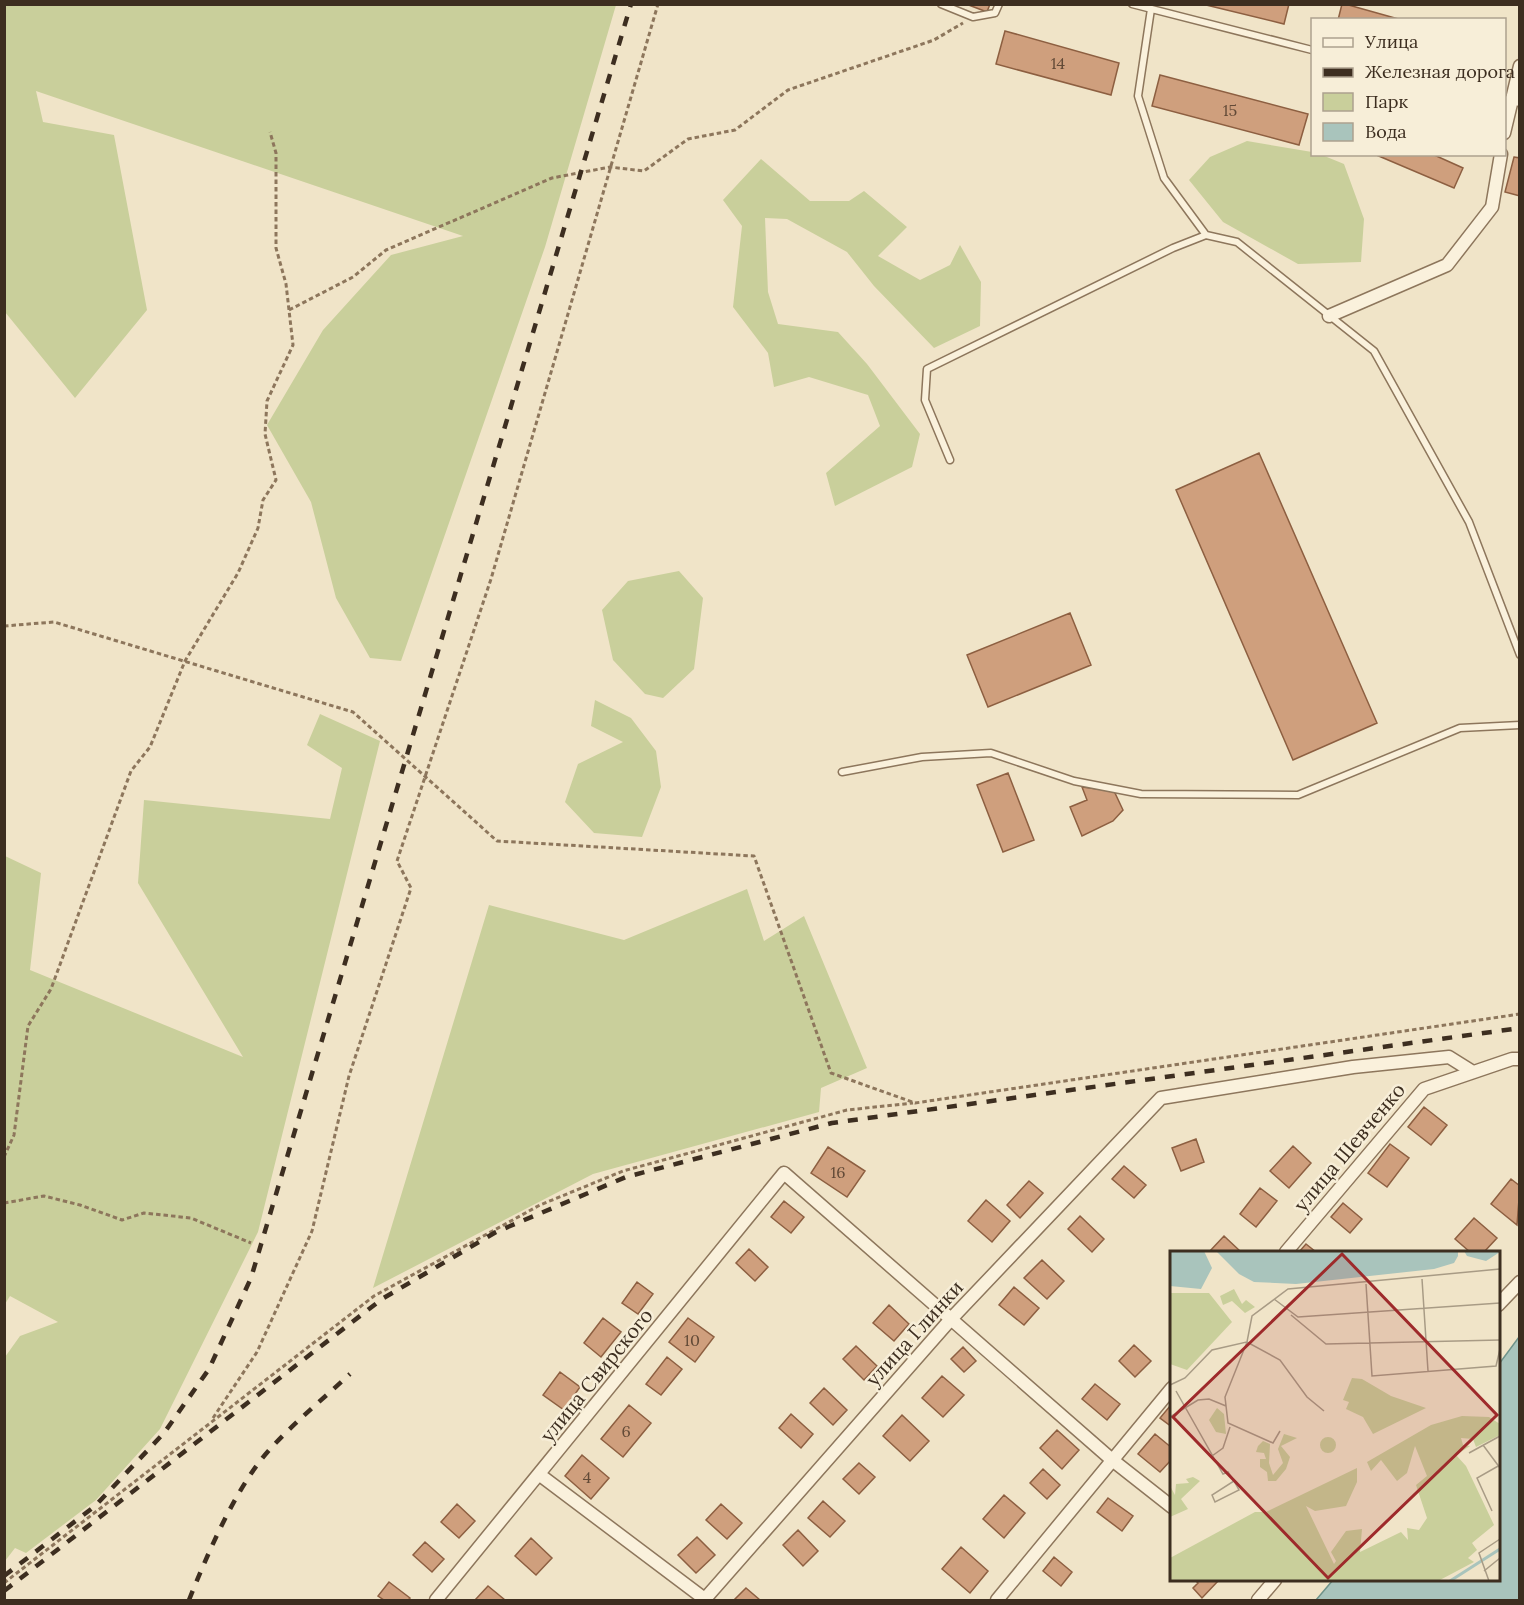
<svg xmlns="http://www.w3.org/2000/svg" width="1524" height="1605" font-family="Lora,serif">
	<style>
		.green { fill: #c9cf9b }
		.water { fill: #a9c4bc; stroke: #6f938a; stroke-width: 1.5 }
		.building { fill: #cf9f7d; stroke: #8d5f41; stroke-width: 1.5 }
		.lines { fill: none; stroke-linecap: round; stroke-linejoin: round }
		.service-casing { stroke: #8d765c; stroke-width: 9 }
		.minor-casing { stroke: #8d765c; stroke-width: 15 }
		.path { stroke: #8d765c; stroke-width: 3; stroke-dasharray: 4.5 3; stroke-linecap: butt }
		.service { stroke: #faf1dc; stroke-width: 6 }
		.minor { stroke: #faf1dc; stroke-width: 12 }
		.rail { stroke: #3d2e20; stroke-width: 4.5; stroke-dasharray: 10 10; stroke-linecap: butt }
		.labels { text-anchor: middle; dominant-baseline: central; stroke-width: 5; stroke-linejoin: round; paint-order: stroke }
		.number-label { font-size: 16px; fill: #624a37 }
		.street-label { font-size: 20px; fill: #3d2e20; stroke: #f7eed8 }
		.inset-river { fill: none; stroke: #a9c4bc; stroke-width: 3 }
		.inset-road { fill: none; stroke: #a89b85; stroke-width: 1.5 }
		.view { fill: #9e2a2b; fill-opacity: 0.15; stroke: #9e2a2b; stroke-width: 3 }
		.inset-edge { fill: none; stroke: #3d2e20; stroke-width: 3 }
	</style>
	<rect width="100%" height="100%" fill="#f0e4c8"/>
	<path class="green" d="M4 5H616L545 247 401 661 370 658 336 598 311 502 267 425 323 330 391 255 463 236 36 91 43 122 114 135 147 310 75 398 5 312Z
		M1247 141 1312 152V154L1322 155 1344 164 1364 219 1361 262 1298 264 1223 222 1189 180 1210 157Z
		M761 159 810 201H849L864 191 907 227 878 256 920 280 950 265 960 245 981 282 980 326 934 348 874 286 847 252 787 219 765 218 768 292 778 324 838 332 867 364 920 434 912 467 835 506 826 473 880 426 868 395 809 377 774 387 768 353 733 307 742 226 723 200Z
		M679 571 703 598 694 669 663 698 645 694 613 660 602 610 628 581Z
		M595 700 631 718 656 751 661 787 642 837 594 833 565 802 578 764 623 742 591 726Z
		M320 714 380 741 258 1232 160 1429 96 1500 26 1553 15 1548 5 1561V1357L20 1336 58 1322 10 1296 5 1304V856L41 873 30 970 243 1057 138 883 144 800 330 819 342 768 307 745Z
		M747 889 764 941 804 916 867 1068 821 1088 819 1112 593 1174 373 1288 489 905 624 940Z"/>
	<path class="water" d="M1519 1337V1600H1316L1333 1580H1498L1499 1364Z"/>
	<path class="building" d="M966 4H990L987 12Z
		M1202 4H1289L1284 24Z
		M1342 4H1345L1402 20H1338Z
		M1005 31 1119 63 1111 95 996 64Z
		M1160 75 1308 114 1299 145 1152 106Z
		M1374 154H1432L1463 168 1454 188Z
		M1514 157 1520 158V196L1505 192Z
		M1259 453 1377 723 1293 760 1176 490Z
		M1070 613 1091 665 988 707 967 655Z
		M1008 773 1034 840 1003 852 977 785Z
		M1082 787 1114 791 1123 810 1113 821 1082 836 1070 807 1087 800Z
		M1424 1107 1447 1125 1431 1145 1408 1127Z
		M1196 1139 1204 1162 1181 1171 1172 1148Z
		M1390 1144 1409 1158 1387 1187 1368 1173Z
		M1293 1146 1311 1163 1289 1188 1270 1171Z
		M828 1147 865 1171 847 1197 811 1173Z
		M1124 1166 1146 1185 1134 1198 1112 1179Z
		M1511 1179 1520 1186 1517 1225 1491 1204Z
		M1029 1181 1043 1193 1020 1218 1007 1205Z
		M1260 1188 1277 1201 1256 1227 1240 1214Z
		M986 1200 1010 1221 992 1242 968 1221Z
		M784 1201 804 1217 791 1233 771 1217Z
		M1343 1203 1362 1219 1350 1233 1331 1217Z
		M1080 1216 1104 1239 1092 1252 1068 1229Z
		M1474 1218 1497 1238 1484 1252H1470L1455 1239Z
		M1224 1236 1240 1251 1238 1252H1209Z
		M1306 1244 1316 1252H1299Z
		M749 1249 768 1267 755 1281 736 1263Z
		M1042 1260 1064 1281 1047 1299 1024 1278Z
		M637 1282 653 1294 638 1314 622 1303Z
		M1014 1287 1039 1308 1024 1325 999 1305Z
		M889 1305 909 1324 894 1341 873 1323Z
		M603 1318 621 1332 601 1357 584 1343Z
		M688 1318 714 1337 695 1362 669 1342Z
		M1134 1345 1151 1361 1135 1377 1119 1361Z
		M856 1346 877 1366 864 1380 843 1359Z
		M963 1347 976 1361 964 1372 951 1359Z
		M667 1357 682 1369 661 1395 646 1384Z
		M560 1372 580 1387 564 1410 543 1395Z
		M942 1376 964 1395 943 1417 922 1398Z
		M1095 1384 1120 1404 1107 1420 1082 1399Z
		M824 1388 847 1410 833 1425 810 1403Z
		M629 1405 651 1423 623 1457 601 1439Z
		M1170 1406 1172 1408V1427L1160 1418Z
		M791 1414 813 1434 801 1448 779 1428Z
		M902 1415 929 1441 910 1461 883 1436Z
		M1057 1430 1079 1450 1062 1469 1040 1448Z
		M1155 1434 1172 1448V1459L1160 1472 1138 1454Z
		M582 1455 609 1478 591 1499 565 1476Z
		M859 1463 875 1477 859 1494 843 1479Z
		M1043 1469 1060 1485 1047 1499 1030 1483Z
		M1004 1495 1025 1513 1004 1538 983 1519Z
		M1108 1498 1133 1516 1122 1531 1097 1512Z
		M823 1501 845 1521 830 1537 808 1518Z
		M457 1504 475 1521 459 1538 441 1522Z
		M721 1504 742 1523 727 1539 706 1520Z
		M798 1530 818 1551 803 1566 783 1545Z
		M697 1537 715 1555 696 1573 678 1555Z
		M531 1538 552 1558 536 1575 515 1556Z
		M425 1542 444 1559 432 1572 413 1555Z
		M961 1547 988 1571 970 1593 942 1569Z
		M1054 1557 1072 1572 1061 1586 1043 1571Z
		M1195 1580H1219L1202 1598 1193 1588 1198 1583Z
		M389 1582 410 1598 408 1600H384L378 1596Z
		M488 1586 505 1600H475Z
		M746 1588 760 1600H734Z"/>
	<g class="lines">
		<g class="service-casing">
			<path id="service" d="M941 4 973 17 995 13 999 4
				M1132 4 1312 50
				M1151 9 1138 96 1164 178 1206 235
				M1504 99 1520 103
				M950 460 925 400 927 369 1173 248 1206 235 1237 242 1374 351 1469 522 1520 655
				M842 772 922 757 991 753 1074 781 1141 794 1298 795 1460 728 1520 725"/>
		</g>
		<g class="minor-casing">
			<path id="minor" d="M1504 133 1520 66
				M1329 316 1447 265 1492 207 1501 154
				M1286 1252 1424 1089 1512 1059H1520
				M1498 1305 1520 1282
				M540 1475 706 1600
				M436 1600 784 1173 1111 1459 1172 1507
				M704 1600 951 1319 1161 1098 1353 1067 1449 1057 1473 1072
				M997 1600 1172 1388
				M1258 1600 1275 1580"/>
		</g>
		<path class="path" d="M289 310 353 277 386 250 552 178 610 167 644 171 688 139 735 130 788 90 934 40 963 23
			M4 626 54 622 353 712 497 841 754 856 831 1073 915 1103 1520 1014
			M4 1157 14 1135 28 1026 51 989 131 771 150 747 185 661 238 573 258 528 263 500 276 480 265 434 267 401 293 345 286 284 276 248V153L270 132
			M4 1203 44 1196 80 1205 122 1220 144 1213 191 1218 251 1243
			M213 1418 257 1352 312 1231 349 1076 411 888 397 861 491 579 658 4
			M4 1583 374 1296 540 1205 623 1171 847 1110 913 1103"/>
		<use href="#service" class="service"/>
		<use href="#minor" class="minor"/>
		<path class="rail" d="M4 1576 95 1506 164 1433 209 1369 251 1278 631 4
			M4 1591 382 1299 496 1232 626 1177 832 1123 1520 1028
			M189 1600C208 1553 237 1484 272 1447 296 1421 324 1398 350 1374"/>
	</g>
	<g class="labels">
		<g class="number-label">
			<text x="1058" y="63">14</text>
			<text x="1230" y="110">15</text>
			<text x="838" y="1172">16</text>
			<text x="692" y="1340">10</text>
			<text x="626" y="1431">6</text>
			<text x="587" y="1477">4</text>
		</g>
		<g class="street-label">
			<text transform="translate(1349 1147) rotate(-50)">улица Шевченко</text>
			<text transform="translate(914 1333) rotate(-48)">улица Глинки</text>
			<text transform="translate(596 1375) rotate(-51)">улица Свирского</text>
		</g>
	</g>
	<g transform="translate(1170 1251)">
		<rect width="330" height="330" fill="#f0e4c8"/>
		<path d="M64 38 72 53 76 49 85 56 75 62 62 50 53 54 50 45ZM0 42H39L62 71 17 119 0 113ZM182 127 192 128 221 145 256 157 203 183 193 166 176 158 179 151 173 149ZM47 157 54 163 56 183 46 181 39 169ZM292 165 319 166 330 173V184L306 196 303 188 291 187 293 194 300 195 286 204 296 215 324 274 302 292 307 299 298 307 304 311 268 330H0V307L85 261H96L187 217V231L176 255 145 260 136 255 164 313 166 310 161 301 176 280 192 278 190 301 231 281 238 289 237 277 249 279 257 267 246 234 257 225 245 195 237 222 227 230 211 209 201 220 197 211 261 174ZM114 183 127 187 111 195 120 206 116 218 106 230H98L97 221 90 216V208H96L94 202 86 201 88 195 93 190 100 193 99 212 103 224 113 212 108 198ZM150 194a8 8 0 1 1 16 0a8 8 0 1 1-16 0ZM23 226 30 230 11 248 18 258 0 266V235L5 244 6 233 19 232 16 228Z" fill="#c9cf9b"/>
		<path d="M0 0H34L42 17 31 38 0 35ZM46 0H288V5L284 12 264 18 126 33 84 31 69 23ZM294 0H330V1L316 10 297 5Z" fill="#a9c4bc"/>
		<path class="inset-river" d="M280 330 330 298"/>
		<path class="inset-road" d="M252 28 258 120M196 33 202 125 326 115 330 98M104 48 128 66 330 52M121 64 156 93 330 89M0 134 15 127 42 99 77 91 82 65 118 38 330 18M6 140 53 223 58 221 64 230 42 244 45 251 69 239 64 230M0 166 28 149 39 148 56 155M110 180 103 192 58 172 55 146 77 91 110 109 137 146 154 160M313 194 330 217M299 202 330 185M42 205 53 197 60 176M322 260 307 227 330 214M314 320 330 307M319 330 309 302 330 288"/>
		<path class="view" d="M172 3 327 164 158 327 3 166Z"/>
		<rect width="330" height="330" class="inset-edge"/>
	</g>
	<rect width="1524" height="1605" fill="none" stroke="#3d2e20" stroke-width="12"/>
	<rect x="1311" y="18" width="195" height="138" fill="#f7eed8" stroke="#ada18e" stroke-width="1.5"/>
	<rect x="1323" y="38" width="30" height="9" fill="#faf1dc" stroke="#ada18e" stroke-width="1.5"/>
	<text x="1365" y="48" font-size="18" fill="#3d2e20">Улица</text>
	<rect x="1323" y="68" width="30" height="9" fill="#3d2e20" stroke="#ada18e" stroke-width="1.5"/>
	<text x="1365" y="78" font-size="18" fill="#3d2e20">Железная дорога</text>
	<rect x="1323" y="93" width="30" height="18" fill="#c9cf9b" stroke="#ada18e" stroke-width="1.5"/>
	<text x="1365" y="108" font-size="18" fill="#3d2e20">Парк</text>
	<rect x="1323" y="123" width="30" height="18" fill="#a9c4bc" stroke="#ada18e" stroke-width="1.5"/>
	<text x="1365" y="138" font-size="18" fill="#3d2e20">Вода</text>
</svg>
